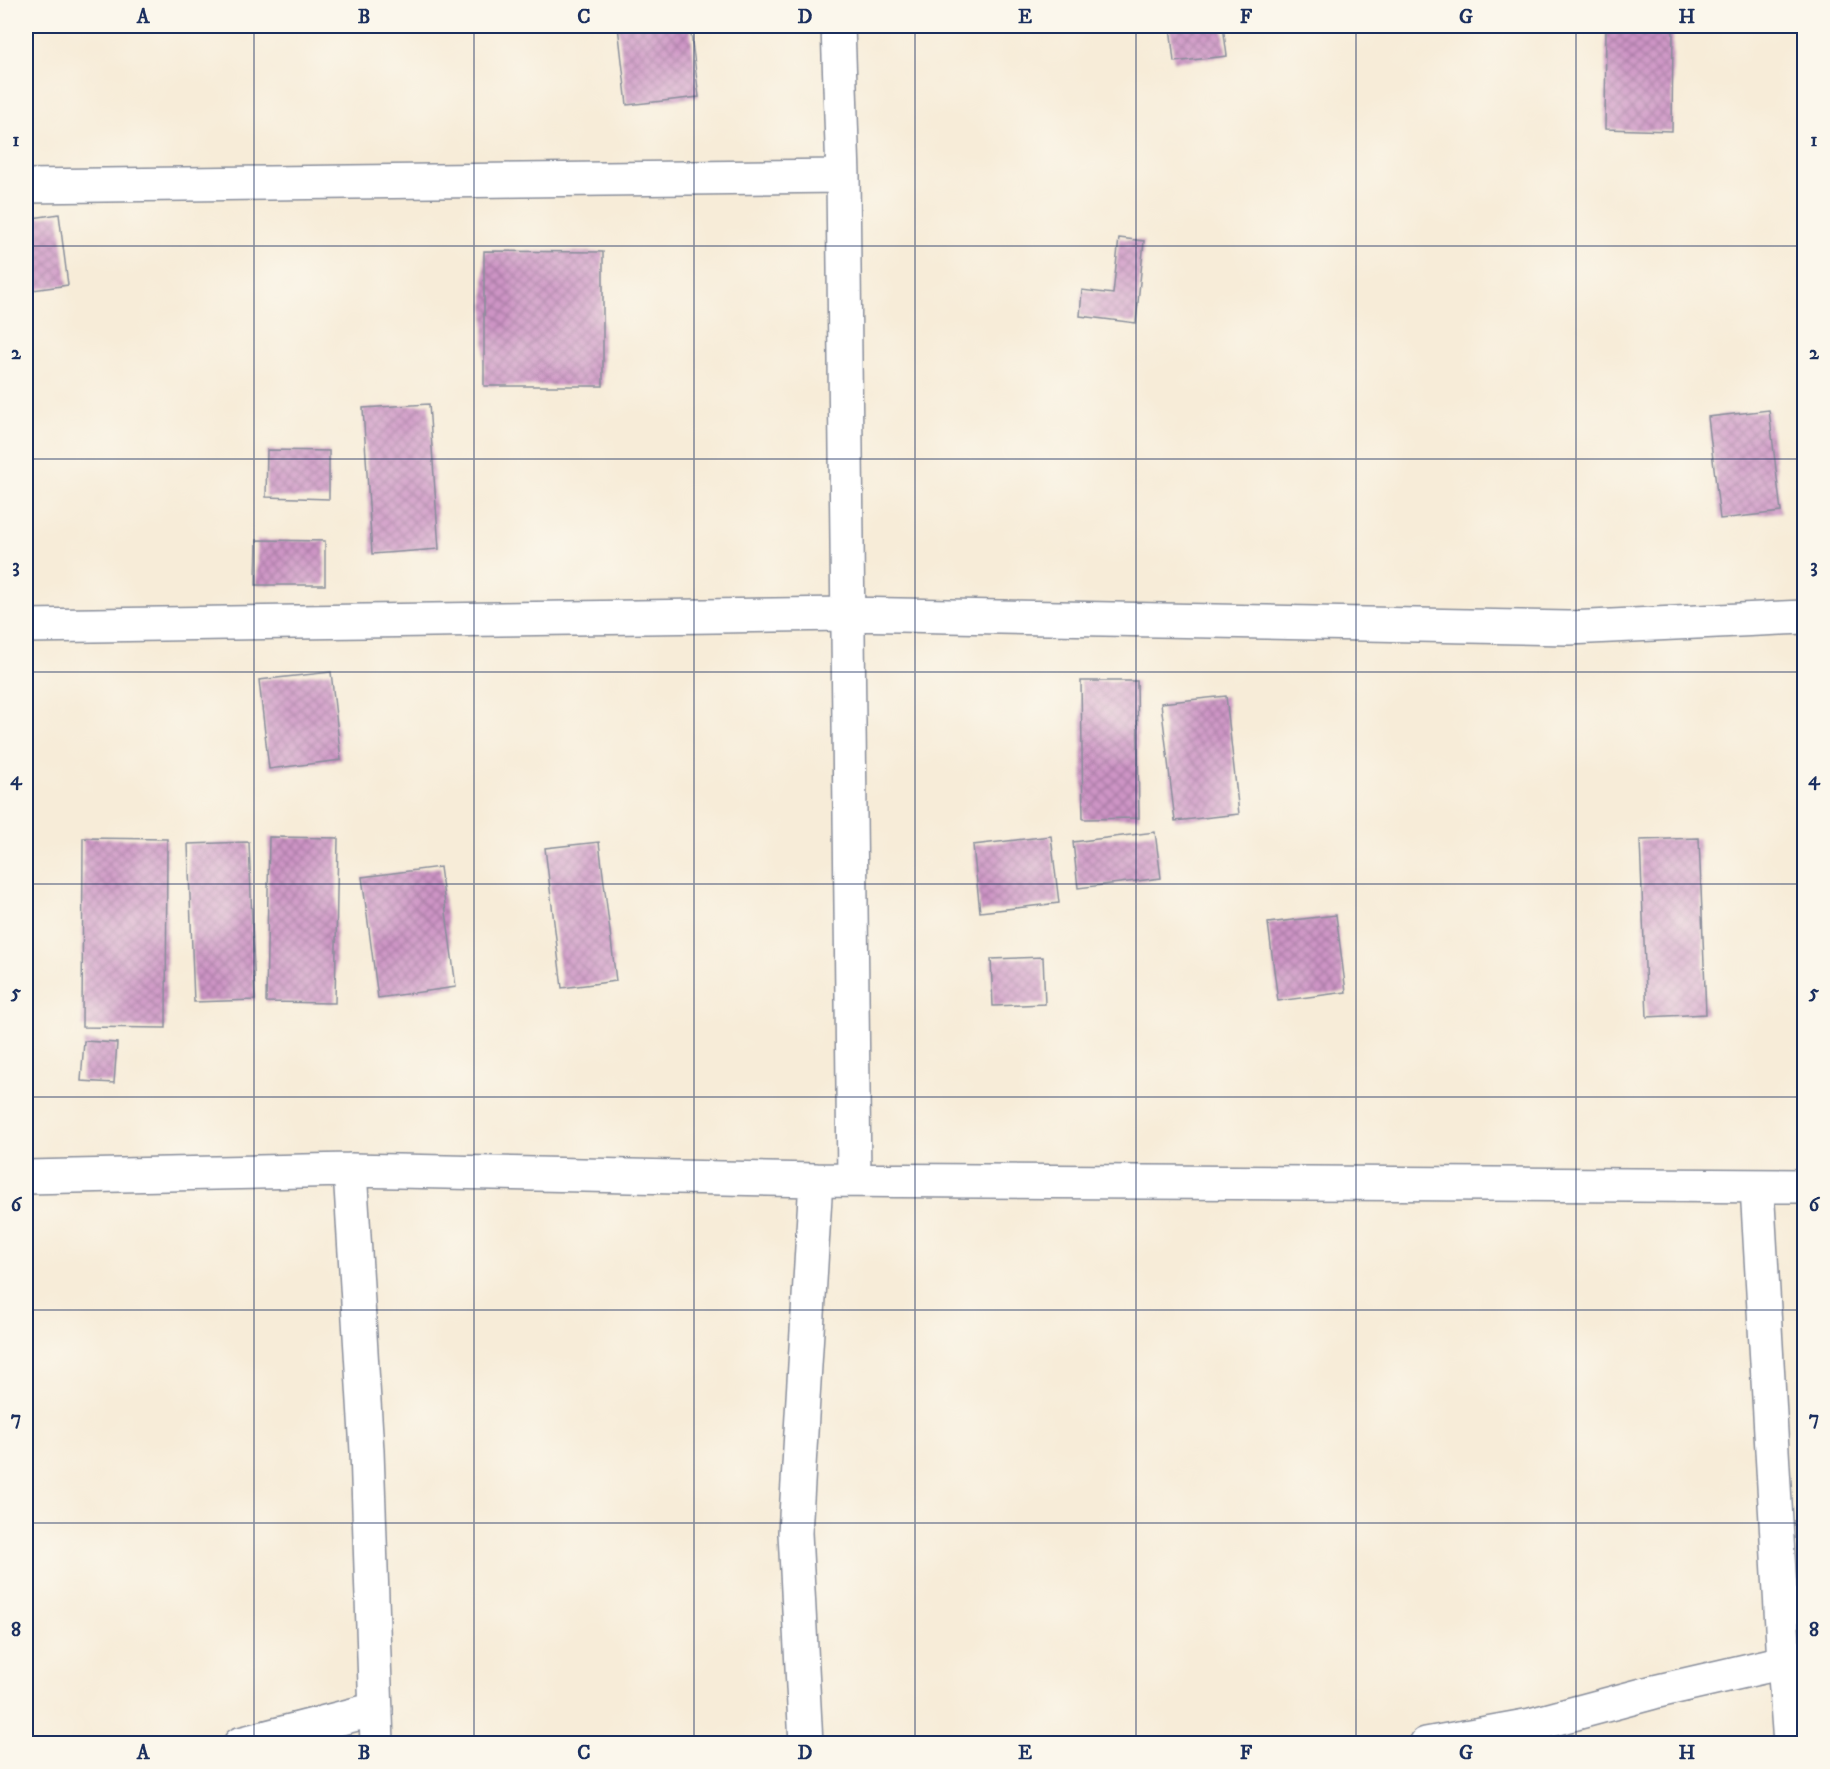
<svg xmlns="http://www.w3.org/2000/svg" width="1830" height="1769" font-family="'IM FELL DW Pica',serif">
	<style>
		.building { fill: url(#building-cross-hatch) }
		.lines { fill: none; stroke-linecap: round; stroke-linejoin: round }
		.minor-casing { stroke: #898e9b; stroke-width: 36 }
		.minor { stroke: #fff; stroke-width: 33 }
		.grid { fill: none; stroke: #1b2f5e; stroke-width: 1.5; stroke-opacity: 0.55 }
		.neatline { fill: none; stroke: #1b2f5e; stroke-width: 2 }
		.grid-label { font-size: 20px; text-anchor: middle; font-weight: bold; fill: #1b2f5e }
	</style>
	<defs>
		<pattern id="building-cross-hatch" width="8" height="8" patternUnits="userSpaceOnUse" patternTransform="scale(1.5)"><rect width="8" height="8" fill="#cd94c5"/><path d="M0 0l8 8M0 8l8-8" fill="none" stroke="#a679a3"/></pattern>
	</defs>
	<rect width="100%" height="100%" fill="#fbf7ec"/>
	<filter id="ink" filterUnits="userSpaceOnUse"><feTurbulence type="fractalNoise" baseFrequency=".0167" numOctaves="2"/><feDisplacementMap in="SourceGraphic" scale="12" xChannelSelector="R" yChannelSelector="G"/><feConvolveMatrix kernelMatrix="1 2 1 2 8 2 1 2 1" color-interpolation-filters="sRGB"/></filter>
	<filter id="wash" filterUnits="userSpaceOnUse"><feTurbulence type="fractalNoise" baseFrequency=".008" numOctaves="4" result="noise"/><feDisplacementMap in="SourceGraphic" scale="24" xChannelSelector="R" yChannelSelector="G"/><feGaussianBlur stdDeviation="1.35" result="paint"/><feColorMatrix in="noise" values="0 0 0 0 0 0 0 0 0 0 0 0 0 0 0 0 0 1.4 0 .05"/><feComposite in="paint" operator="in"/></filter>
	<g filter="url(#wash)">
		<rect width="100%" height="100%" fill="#f7ecd8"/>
		<g id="blocks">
			<path class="building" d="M618 26H690L699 97 627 105Z
				M1170 26H1223L1227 56 1174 62Z
				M1606 26H1673L1672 131 1605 129Z
				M59 214 68 285 26 291V219Z
				M1119 238 1144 241 1136 323 1080 316 1082 290 1113 294Z
				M484 251 603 252V386H484Z
				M429 404 439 549 372 554 363 408Z
				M1769 410 1781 512 1720 519 1708 417Z
				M267 450 329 451V499L266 497Z
				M257 540 325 541V585H256Z
				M331 672 341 760 269 769 259 680Z
				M1081 681H1137L1139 818 1083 819Z
				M1226 696 1239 814 1175 821 1161 703Z
				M1155 832 1161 878 1078 888 1073 842Z
				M1051 836 1059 903 980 912 973 845Z
				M269 837 338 838 335 1003 266 1002Z
				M83 838 167 839 166 1028 82 1027Z
				M1699 838 1706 1014 1647 1017 1640 840Z
				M249 842 255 1000 194 1002 188 844Z
				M599 842 616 981 562 988 545 848Z
				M440 867 456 987 378 998 362 877Z
				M1336 915 1346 992 1278 1001 1268 923Z
				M1043 957 1045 1004 993 1006 991 959Z
				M84 1041 117 1043 114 1083 81 1081Z"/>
		</g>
	</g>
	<g filter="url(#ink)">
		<use href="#blocks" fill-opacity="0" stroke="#898e9b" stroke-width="1.5"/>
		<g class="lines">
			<g class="minor-casing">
				<path id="minor" d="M838 26 843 176 854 1180
					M26 186 843 176
					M26 626 848 614 1569 628 1804 617
					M350 1170 367 1451 377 1744
					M26 1177 350 1170 816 1180 1804 1186
					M1757 1186 1784 1662 1790 1744
					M240 1744 376 1709
					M806 1744 795 1533 816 1180
					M1426 1744 1531 1725 1654 1692 1784 1662"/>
			</g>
			<use href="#minor" class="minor"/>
		</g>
	</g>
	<path class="grid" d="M254 26V1744M474 26V1744M694 26V1744M915 26V1744M1136 26V1744M1356 26V1744M1576 26V1744M26 246H1804M26 459H1804M26 672H1804M26 884H1804M26 1097H1804M26 1310H1804M26 1523H1804"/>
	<rect width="1830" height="1769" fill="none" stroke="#fbf7ec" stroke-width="66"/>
	<rect x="33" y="33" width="1764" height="1703" class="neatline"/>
	<g class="grid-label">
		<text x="143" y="23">A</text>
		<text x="364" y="23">B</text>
		<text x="584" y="23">C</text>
		<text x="805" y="23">D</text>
		<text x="1025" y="23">E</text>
		<text x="1246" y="23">F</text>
		<text x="1466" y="23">G</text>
		<text x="1687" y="23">H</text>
		<text x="16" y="146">1</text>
		<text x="1814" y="146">1</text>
		<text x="16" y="359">2</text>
		<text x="1814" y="359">2</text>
		<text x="16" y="572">3</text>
		<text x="1814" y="572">3</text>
		<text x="16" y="785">4</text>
		<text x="1814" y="785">4</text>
		<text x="16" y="998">5</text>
		<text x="1814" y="998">5</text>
		<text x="16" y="1211">6</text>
		<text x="1814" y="1211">6</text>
		<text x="16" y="1424">7</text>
		<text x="1814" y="1424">7</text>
		<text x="16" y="1636">8</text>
		<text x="1814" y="1636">8</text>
		<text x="143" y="1759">A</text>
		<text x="364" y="1759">B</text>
		<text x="584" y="1759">C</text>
		<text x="805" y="1759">D</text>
		<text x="1025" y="1759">E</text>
		<text x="1246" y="1759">F</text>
		<text x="1466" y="1759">G</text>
		<text x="1687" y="1759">H</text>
	</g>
</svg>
